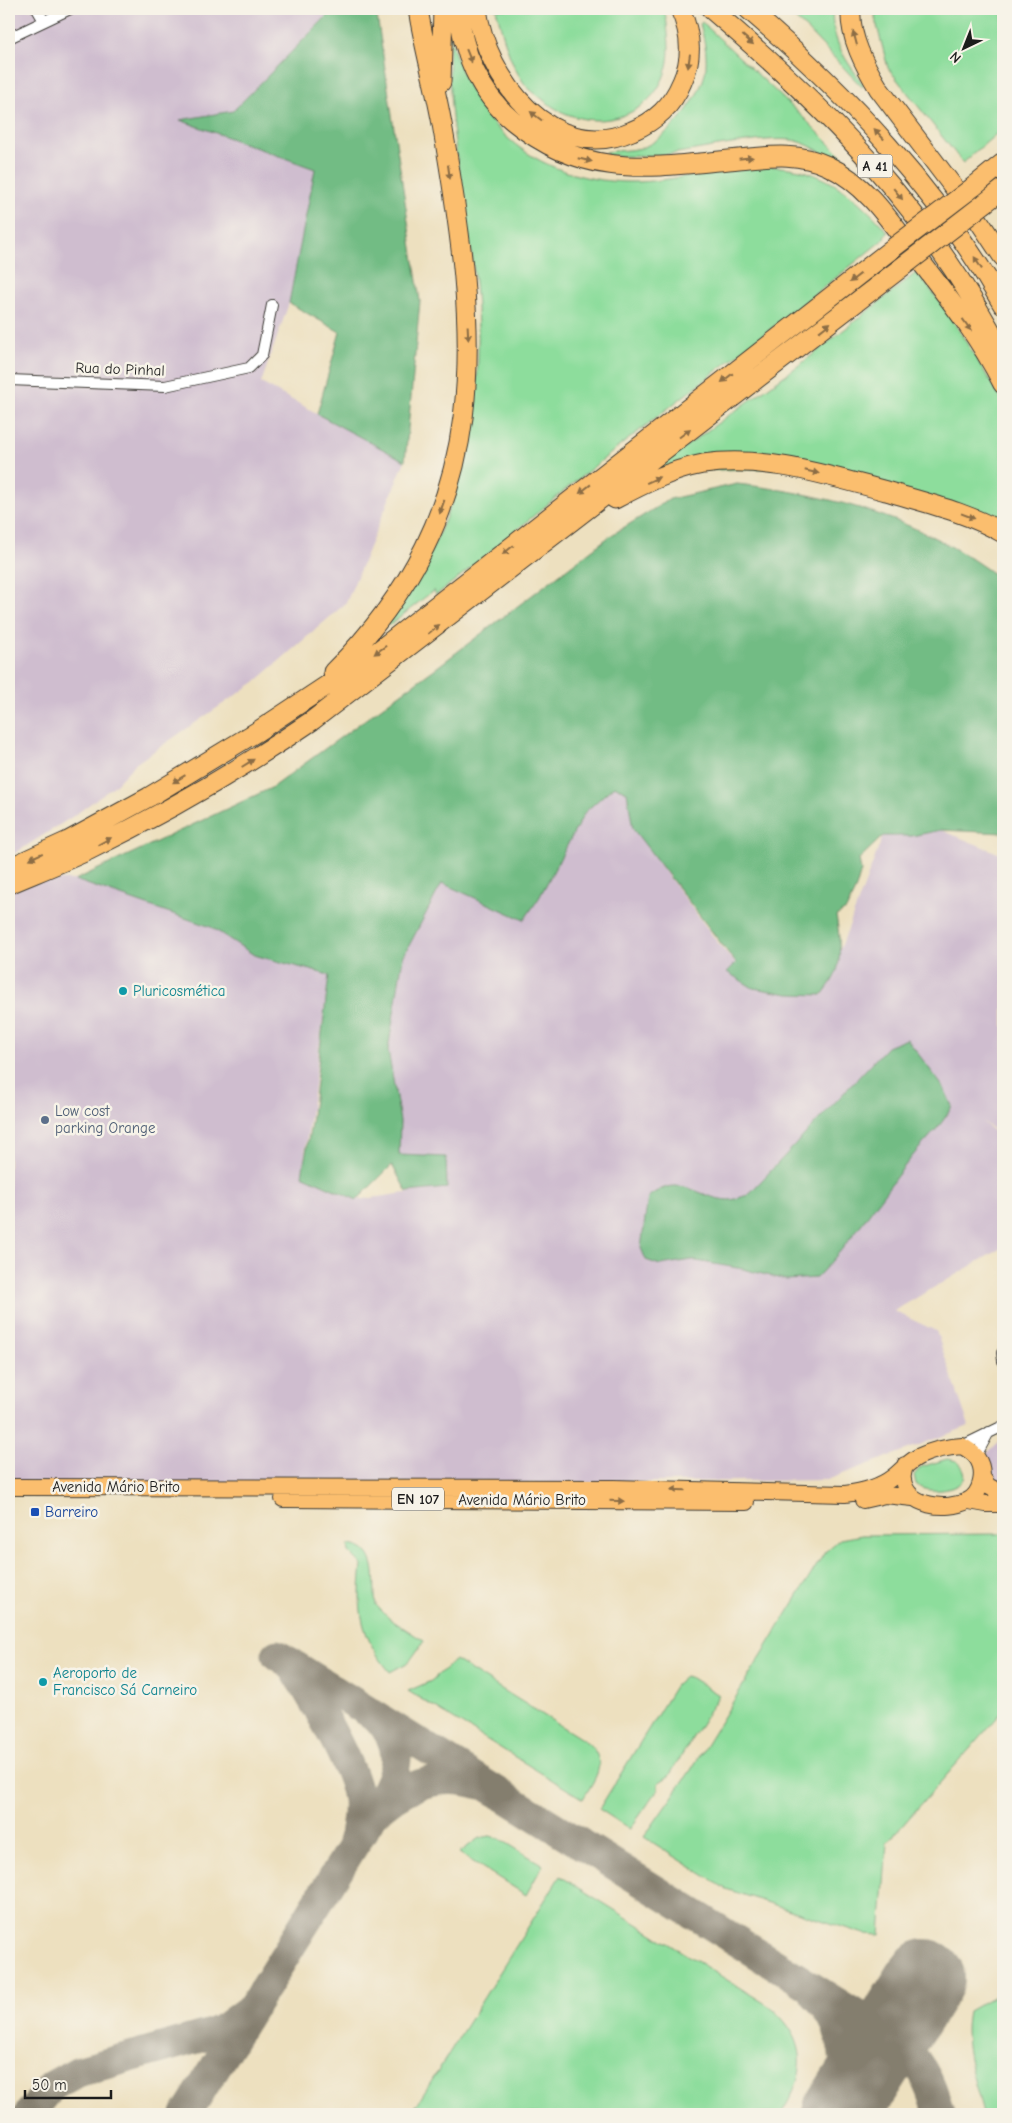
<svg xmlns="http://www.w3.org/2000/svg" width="1012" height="2123" font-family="'Comic Neue',sans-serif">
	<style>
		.industrial { fill: #cfbdcf }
		.green { fill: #8ddd9c; stroke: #547c5c }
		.forest { fill: #72bc84; stroke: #476c50 }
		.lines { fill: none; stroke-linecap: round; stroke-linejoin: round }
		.taxiway { stroke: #847e6e; stroke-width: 31 }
		.runway { stroke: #847e6e; stroke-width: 78 }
		.street-casing { stroke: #3b3934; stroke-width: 12 }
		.primary-casing { stroke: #3b3934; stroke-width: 18 }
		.highway-casing { stroke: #3b3934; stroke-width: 21 }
		.street { stroke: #fff; stroke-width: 10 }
		.primary { stroke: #fbbe6e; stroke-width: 16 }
		.highway { stroke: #fbbe6e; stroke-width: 19 }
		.highway-bridge-casing { stroke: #3b3934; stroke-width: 21; stroke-linecap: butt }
		.highway-bridge { stroke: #fbbe6e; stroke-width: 19 }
		.oneway { fill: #8c6d45 }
		.culture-dot { fill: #0f9aa8; stroke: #f7f3e8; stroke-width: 2 }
		.service-dot { fill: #5c6f8a; stroke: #f7f3e8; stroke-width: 2 }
		.transit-dot { fill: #1a4fb4; stroke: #f7f3e8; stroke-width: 2 }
		.labels { text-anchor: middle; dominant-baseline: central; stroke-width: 5; stroke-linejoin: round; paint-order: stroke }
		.shield { fill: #f7f3e8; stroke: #5e5c59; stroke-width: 1 }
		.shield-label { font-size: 14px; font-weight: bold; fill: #1c1c1c }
		.street-label { font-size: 15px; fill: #1c1c1c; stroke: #f7f3e8 }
		.culture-label { font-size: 15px; fill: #0d838f; stroke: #f7f3e8; text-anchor: start }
		.service-label { font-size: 15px; fill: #4e5e75; stroke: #f7f3e8; text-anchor: start }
		.transit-label { font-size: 15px; fill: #164399; stroke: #f7f3e8; text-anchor: start }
	</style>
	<rect width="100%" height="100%" fill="#f7f3e8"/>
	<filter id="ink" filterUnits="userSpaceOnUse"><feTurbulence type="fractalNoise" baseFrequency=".02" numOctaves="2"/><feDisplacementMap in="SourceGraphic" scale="10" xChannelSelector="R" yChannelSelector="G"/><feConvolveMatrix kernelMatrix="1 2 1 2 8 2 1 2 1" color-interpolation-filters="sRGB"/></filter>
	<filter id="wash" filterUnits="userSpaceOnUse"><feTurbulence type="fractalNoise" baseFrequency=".0096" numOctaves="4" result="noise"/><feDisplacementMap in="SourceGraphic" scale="20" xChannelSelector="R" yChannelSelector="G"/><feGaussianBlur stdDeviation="1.12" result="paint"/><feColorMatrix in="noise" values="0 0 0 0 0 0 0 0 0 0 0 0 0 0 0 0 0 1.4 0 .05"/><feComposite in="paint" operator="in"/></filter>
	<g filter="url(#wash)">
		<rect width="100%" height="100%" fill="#ede0bf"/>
		<path class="industrial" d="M9 9H334L233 111 181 120 315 169 289 303 261 383 405 461 346 603 255 682 135 764 114 786 75 815 9 857Z
			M614 786 627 791 633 829 718 943 736 964 823 995 883 836 941 830 1003 855V1136L982 1121 1003 1140V1247L894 1311 936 1331 969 1426 827 1480 421 1485H9V879L75 880 211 927 254 955 329 975 302 1175 357 1200 447 1187 411 1155H399L400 1121 388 1050 403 957 442 883 524 920 539 898 585 812Z
			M1003 1438V1485L986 1478 984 1456Z"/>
		<path class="green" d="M496 9H663C667 16 667 26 668 35 679 111 596 146 541 98 536 94 528 89 524 83 508 61 503 34 496 9Z
			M783 9H832C832 43 845 59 864 85L862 87 807 29Z
			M876 9H1003V128L963 163 888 68 875 18Z
			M702 22 804 118 862 176 859 178C840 165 822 150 800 142 777 133 699 150 671 154 650 157 628 157 606 155V152C617 150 630 151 641 148 668 140 705 94 706 66 707 52 704 38 700 24Z
			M450 35C472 129 540 184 638 182 691 180 747 158 800 170 838 180 863 204 888 232L884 236 885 238C789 317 688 391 591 469 539 510 489 555 436 595L434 590 389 626 387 624C466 513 490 399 473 265 463 188 445 112 450 35Z
			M917 272 949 314 1003 402V527L812 467 657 472 654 469 802 363Z
			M947 1459 957 1461C984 1486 932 1499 916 1484L914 1475 921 1467Z
			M1003 1534V1711L887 1843 880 1935 864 1934 726 1889 644 1837 691 1770 825 1552 840 1539 862 1535Z
			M348 1545C382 1547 372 1582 376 1605L390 1619 424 1641 409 1662 390 1672C360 1636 357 1610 362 1565L349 1552Z
			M455 1660 588 1743C609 1763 595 1778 583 1799L408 1691 431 1681Z
			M685 1676 692 1678 719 1695 669 1776 658 1783V1790L630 1829 599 1809 677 1683Z
			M490 1836 500 1839 543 1865 526 1895 459 1853 479 1838Z
			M560 1876 769 2006C809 2040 808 2071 781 2114H411Z
			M1003 1991V2114H983C975 2081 961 2045 968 2011Z"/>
		<path class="forest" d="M334 9H376L420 301 405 461 317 414 340 332 289 303 315 169 180 120 233 111Z
			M737 484C832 494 927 521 1003 581V833L941 830 912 836H883L859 859 861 871 856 888 846 910 836 916C839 930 841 953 838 967 836 977 828 987 822 995L789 994 753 988 727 972 736 963 633 829 627 792 614 786 585 812 539 898 524 920 442 883 403 957 388 1050 400 1121 399 1155 446 1157 447 1188 407 1192 392 1165 357 1200 302 1175 311 1124 329 975 254 955 211 927 75 880 271 788 440 665 610 536 670 499Z
			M907 1039 944 1088 952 1106C941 1128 922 1143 907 1163 877 1201 850 1244 816 1278L786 1280 743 1269 691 1260 660 1265 646 1260 641 1248 648 1197C682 1171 697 1199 729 1200 735 1200 743 1196 748 1195L887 1047Z"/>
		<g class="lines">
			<path class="taxiway" d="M277 1655 890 2036C918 2056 931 2081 939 2114
				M294 1668C313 1699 353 1764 358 1799 359 1813 357 1828 353 1842
				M376 1809C396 1775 408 1750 377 1717
				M815 1994C848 2026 851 2073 836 2114
				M29 2114 52 2086 77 2072 211 2034 226 2027 246 2012
				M186 2114 371 1817C399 1787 438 1771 480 1784"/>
			<path class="runway" d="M841 2114 926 1978"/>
		</g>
	</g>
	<g filter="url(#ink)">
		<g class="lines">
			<g class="street-casing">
				<path id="street" d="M37 9 44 21
					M9 38 70 9
					M9 380 165 386 249 368 262 355 272 305
					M1002 1353 1003 1361
					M962 1446 1003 1426
					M976 1456 989 1432"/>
			</g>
			<g class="primary-casing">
				<path id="primary" d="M982 1477 988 1486 1003 1494
					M9 1487 614 1488 845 1494C861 1492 879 1488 893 1477 902 1470 909 1461 920 1456 933 1450 948 1447 962 1446 967 1449 974 1453 977 1458 986 1471 982 1494 967 1501 947 1511 907 1507 903 1480 902 1476 904 1470 905 1465
					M283 1499 746 1502
					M863 1500 885 1495 913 1498
					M969 1501 986 1504H1003"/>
			</g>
			<g class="highway-casing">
				<path id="highway" d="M459 9C461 50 480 94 513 121 586 181 653 167 739 159 770 156 799 152 828 166 869 185 894 227 921 262 951 301 981 340 1003 384
					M477 9C486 79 553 166 632 131 656 121 672 106 682 82 693 58 691 33 680 9
					M711 9C830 111 930 212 1003 354
					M748 9C847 94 938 190 1003 305
					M851 9C849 37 865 66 879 89L977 218 1003 257
					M441 82 443 9
					M972 188 1003 163
					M985 203 1003 189
					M615 499C643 484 671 470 703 464 765 455 826 475 886 491 926 503 967 512 1003 533
					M333 672C498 508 479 335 442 124 435 85 424 47 418 9
					M9 868 68 841 149 797 258 731 373 655 893 248
					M9 884C35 873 63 862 89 850 167 812 243 768 313 720L906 264"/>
			</g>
			<use href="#street" class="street"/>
			<use href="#primary" class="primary"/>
			<use href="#highway" class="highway"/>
			<g class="highway-bridge-casing">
				<path id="highway-bridge" d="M893 248 972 188
					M906 264 985 203"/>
			</g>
			<use href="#highway-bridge" class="highway-bridge"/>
		</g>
		<defs><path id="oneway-solid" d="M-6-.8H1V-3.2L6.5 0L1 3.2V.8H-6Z" transform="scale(1.25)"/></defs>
		<g class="oneway">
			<use href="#oneway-solid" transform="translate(855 38) rotate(-105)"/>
			<use href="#oneway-solid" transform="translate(748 40) rotate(41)"/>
			<use href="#oneway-solid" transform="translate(469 56) rotate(68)"/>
			<use href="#oneway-solid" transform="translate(689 61) rotate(98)"/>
			<use href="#oneway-solid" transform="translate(536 116) rotate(-143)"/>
			<use href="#oneway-solid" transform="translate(879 134) rotate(-133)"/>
			<use href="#oneway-solid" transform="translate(746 158) rotate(-6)"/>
			<use href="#oneway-solid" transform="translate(585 160) rotate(13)"/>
			<use href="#oneway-solid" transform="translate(449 172) rotate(82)"/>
			<use href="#oneway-solid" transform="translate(898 194) rotate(51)"/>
			<use href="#oneway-solid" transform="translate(978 263) rotate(-122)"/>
			<use href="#oneway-solid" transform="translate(855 278) rotate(142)"/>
			<use href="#oneway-solid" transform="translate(967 325) rotate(54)"/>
			<use href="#oneway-solid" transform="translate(825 327) rotate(-38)"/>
			<use href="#oneway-solid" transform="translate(468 333) rotate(87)"/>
			<use href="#oneway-solid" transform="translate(727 378) rotate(142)"/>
			<use href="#oneway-solid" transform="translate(685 433) rotate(-37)"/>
			<use href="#oneway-solid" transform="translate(812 472) rotate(13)"/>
			<use href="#oneway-solid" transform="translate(653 480) rotate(-25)"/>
			<use href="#oneway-solid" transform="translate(585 489) rotate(142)"/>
			<use href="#oneway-solid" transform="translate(442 507) rotate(109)"/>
			<use href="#oneway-solid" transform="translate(968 516) rotate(21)"/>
			<use href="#oneway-solid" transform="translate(508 550) rotate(141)"/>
			<use href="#oneway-solid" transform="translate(434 629) rotate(-38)"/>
			<use href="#oneway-solid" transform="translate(380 650) rotate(145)"/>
			<use href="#oneway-solid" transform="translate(248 763) rotate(-32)"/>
			<use href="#oneway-solid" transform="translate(179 779) rotate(149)"/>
			<use href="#oneway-solid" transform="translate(105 841) rotate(-28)"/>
			<use href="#oneway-solid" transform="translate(36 856) rotate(155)"/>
			<use href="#oneway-solid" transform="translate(678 1490) rotate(-179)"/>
			<use href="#oneway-solid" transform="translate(617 1501) rotate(1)"/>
		</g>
	</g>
	<g class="culture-dot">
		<circle cx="123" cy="991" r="5"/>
		<circle cx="43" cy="1682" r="5"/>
	</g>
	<circle class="service-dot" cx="45" cy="1120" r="5"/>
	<rect class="transit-dot" x="30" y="1507" width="10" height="10" rx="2.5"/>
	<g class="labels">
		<g class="shield">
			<rect x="857.5" y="154.5" width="35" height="23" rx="4"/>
			<rect x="392" y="1487.5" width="52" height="23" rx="4"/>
		</g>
		<g class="shield-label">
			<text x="875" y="166">A 41</text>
			<text x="418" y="1499">EN 107</text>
		</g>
		<g class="street-label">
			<text transform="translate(120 369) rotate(2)">Rua do Pinhal</text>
			<text x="116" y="1487">Avenida Mário Brito</text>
			<text x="522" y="1500">Avenida Mário Brito</text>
		</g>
		<g class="culture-label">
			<text x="133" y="991">Pluricosmética</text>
			<text x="53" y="1673">Aeroporto de<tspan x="53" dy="17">Francisco Sá Carneiro</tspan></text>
		</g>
		<g class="service-label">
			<text x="55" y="1111">Low cost<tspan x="55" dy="17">parking Orange</tspan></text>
		</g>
		<g class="transit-label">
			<text x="45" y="1512">Barreiro</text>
		</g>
	</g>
	<rect width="1012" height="2123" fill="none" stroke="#f7f3e8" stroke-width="30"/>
	<g transform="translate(964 48) rotate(223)" stroke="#f7f3e8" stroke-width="4" paint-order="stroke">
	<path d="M0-4L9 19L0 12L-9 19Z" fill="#1c1c1c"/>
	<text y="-8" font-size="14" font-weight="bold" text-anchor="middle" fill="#1c1c1c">N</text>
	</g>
	<path d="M25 2090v8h86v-8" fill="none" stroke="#1c1c1c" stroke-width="2.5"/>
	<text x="32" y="2090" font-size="15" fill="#1c1c1c" stroke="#f7f3e8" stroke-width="4" paint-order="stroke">50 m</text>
</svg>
